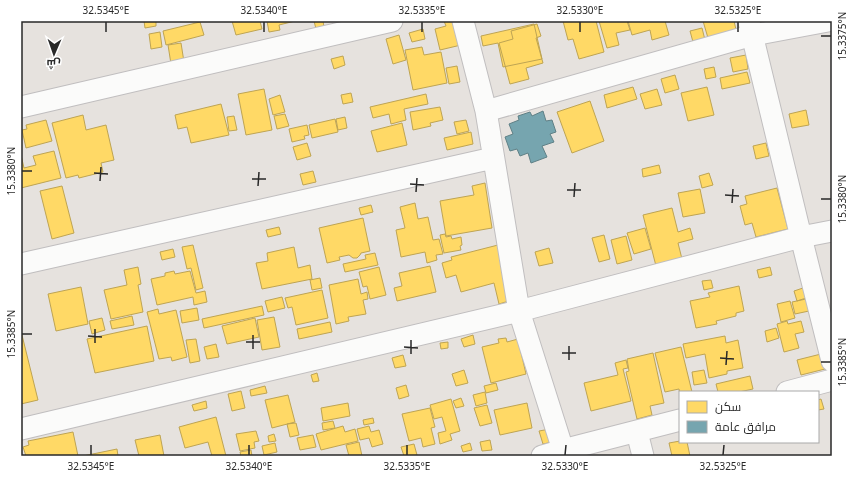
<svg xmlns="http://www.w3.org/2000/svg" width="853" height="477" font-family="'Noto Sans',Cairo,sans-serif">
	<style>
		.homes { fill: #ffd966; stroke: #bea453 }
		.public { fill: #76a5af; stroke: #5f8086 }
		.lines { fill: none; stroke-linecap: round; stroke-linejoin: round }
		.minor-casing { stroke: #c0bebf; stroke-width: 23 }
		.minor { stroke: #fbfbfa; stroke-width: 21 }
		.ticks { fill: none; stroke: #282828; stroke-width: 1.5 }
		.neatline { fill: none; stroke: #282828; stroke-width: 1.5 }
		.ticks-label { font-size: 10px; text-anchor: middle; fill: #282828 }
	</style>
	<rect width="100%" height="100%" fill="#e6e2de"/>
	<path class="homes" d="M144 21H156V26L145 28Z
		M232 21H260L262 29 236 35Z
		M267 21H295L279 25 280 30 269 32Z
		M314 21H323L324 27 316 29Z
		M444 21H456L461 45 440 50 435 29 446 26Z
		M563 21H596L604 52 579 59 573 39 568 40Z
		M599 21H627L630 30 616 33 619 45 607 48Z
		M628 21H665L669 35 652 40 650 30 632 35Z
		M703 21H734L737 34 708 38Z
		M200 22 204 35 166 45 163 31Z
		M534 24 542 59 503 67 498 43 483 46 481 36Z
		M537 24 541 36 536 38 543 63 526 68 529 79 510 84 499 43 513 39 511 31Z
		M702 28 705 40 693 42 690 31Z
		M423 29 425 39 412 42 409 33Z
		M160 32 162 47 151 49 149 34Z
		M399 35 406 60 393 64 386 39Z
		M181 43 184 62 171 64 168 45Z
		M422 47 424 55 441 52 447 83 413 90 405 50Z
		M746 55 748 69 733 72 730 58Z
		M343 56 345 65 334 69 331 59Z
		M457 66 460 82 449 84 446 68Z
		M714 67 716 77 706 79 704 69Z
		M747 72 750 83 722 89 720 78Z
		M675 75 679 89 665 93 661 79Z
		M633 87 637 99 607 108 604 95Z
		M707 87 714 115 688 121 681 93Z
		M264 89 272 130 246 135 238 94Z
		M657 89 662 105 645 109 640 94Z
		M351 93 353 102 343 104 341 95Z
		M426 94 428 104 404 109 406 120 391 124 389 114 373 118 370 107Z
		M280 95 285 112 273 115 269 99Z
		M590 101 604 141 572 153 557 112Z
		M221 104 229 135 191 143 187 127 178 129 175 115Z
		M440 107 443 120 430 123 431 126 413 130 410 112Z
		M806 110 809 125 792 128 789 114Z
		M285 114 289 126 277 129 274 116Z
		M83 115 86 130 106 125 114 160 101 163 103 172 79 178 78 175 66 178 52 123Z
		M234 116 237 130 229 131 227 117Z
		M345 117 347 128 338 130 336 119Z
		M335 119 338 132 312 138 309 125Z
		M46 120 52 141 26 148 22 130 27 129 26 125Z
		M466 120 469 131 457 134 454 122Z
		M402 123 407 145 377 152 371 131Z
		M307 125 309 135 304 136 305 139 292 142 289 129Z
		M471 132 473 144 447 150 444 138Z
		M307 143 311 156 297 160 293 147Z
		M766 143 769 156 756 159 753 146Z
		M54 151 61 178 21 188V155L24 168 36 165 33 156Z
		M659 165 661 173 643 177 642 169Z
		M313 171 316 182 303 185 300 174Z
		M709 173 713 185 702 188 699 176Z
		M485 183 492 228 446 236 440 201 474 195 472 186Z
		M62 186 74 233 52 239 40 191Z
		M777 188 788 229 756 237 752 223 745 225 740 206 747 204 745 196Z
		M700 189 705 213 683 217 678 193Z
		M415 203 418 219 428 217 433 240 439 239 443 254 436 255 437 260 427 263 425 252 401 257 396 230 405 228 400 207Z
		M371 205 373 212 361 215 359 208Z
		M672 208 678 232 690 228 693 239 678 243 682 259 656 266 643 215Z
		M363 218 370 251 361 253 360 255 357 258H353L349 255 339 257 340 260 327 263 319 228Z
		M279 227 281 234 268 237 266 230Z
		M645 228 651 249 634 254 627 233Z
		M445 234 446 237 451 236 452 239 461 237 462 245 460 246 461 250 444 253 440 235Z
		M604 235 610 259 599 262 592 238Z
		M626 236 632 260 617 264 611 240Z
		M193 245 203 288 196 290 191 268 187 269 182 247Z
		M498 245 512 300 499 304 494 283 461 292 456 275 446 278 442 263 452 260 451 257Z
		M294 247 298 268 310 265 312 279 262 289 256 263 268 261 267 253Z
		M549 248 553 263 539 266 535 252Z
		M173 249 175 257 162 260 160 252Z
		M375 253 378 265 345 272 343 264 366 259 365 255Z
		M430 266 436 292 397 301 394 288 402 286 399 273Z
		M138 267 141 284 138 285 143 312 111 319 104 290 127 285 124 270Z
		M379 267 386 295 370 299 367 286 363 287 359 272Z
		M770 267 772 275 759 278 757 270Z
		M174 271 175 274 190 271 196 293 205 291 207 302 194 305 193 297 157 305 151 279 165 276V273Z
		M320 278 322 288 312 290 310 280Z
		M358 279 361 294 367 292 368 299 363 300 366 314 348 317 349 321 336 324 329 285Z
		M711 280 713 288 704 290 702 281Z
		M739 286 744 311 736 313V316L716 321 717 324 696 328 690 301 710 297 708 293Z
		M81 287 88 324 56 331 48 294Z
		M803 288 806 298 797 301 794 291Z
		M322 290 328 318 296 325 292 307 288 308 285 298Z
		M282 297 285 308 268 312 265 301Z
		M806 299 809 311 795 314 792 302Z
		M790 301 795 318 781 322 777 304Z
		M262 306 264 315 204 328 202 319Z
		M197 308 199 320 182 323 180 311Z
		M158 309 159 314 176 310 187 357 172 361 171 357 159 359 147 312Z
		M132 316 134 325 112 329 110 321Z
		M274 317 280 347 262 350 257 320Z
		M102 318 105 330 92 334 89 321Z
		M255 318 259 337 227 344 222 326Z
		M787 321 788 324 801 321 804 332 795 334 799 348 784 352 777 324Z
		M330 322 332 332 299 339 297 329Z
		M147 326 154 361 95 373 87 339Z
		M776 328 779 338 767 342 765 331Z
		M21 331 38 400 21 404Z
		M473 335 475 344 464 347 461 339Z
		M725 336 726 343 738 340 743 368 727 371V374L709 378 705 354 686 358 683 344Z
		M506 338 507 342 518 339 526 374 491 383 482 347 499 343 498 339Z
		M196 339 200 361 190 363 186 340Z
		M448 342V348L441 349 440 343Z
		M216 344 219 357 207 359 204 347Z
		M681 347 692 392H680V395L679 389 665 392 655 353Z
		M653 353 664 403 650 406 652 415 637 419 626 372 629 371 627 359Z
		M821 354 825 369 801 375 797 360Z
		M403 355 406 366 395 368 392 358Z
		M626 360 628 368 623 369 631 401 591 411 584 383 618 375 615 363Z
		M464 370 468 383 456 386 452 374Z
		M704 370 707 383 694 385 692 372Z
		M317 373 319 381 313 382 311 375Z
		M750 376 753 389 739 392H718L716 384Z
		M496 383 498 390 486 393 484 386Z
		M406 385 409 396 399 399 396 388Z
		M265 386 267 393 251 396 250 390Z
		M241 391 245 408 232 411 228 394Z
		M485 392 487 403 476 406 473 395Z
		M288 395 295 422 272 428 265 400Z
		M461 398 464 406 456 408 453 401Z
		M451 399 460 431 450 434 452 440 440 444 438 433 446 431 442 417 434 419 430 405Z
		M821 399 824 409 818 410V400Z
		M206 401 207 408 194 411 192 405Z
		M348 403 350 416 323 421 321 408Z
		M527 403 532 428 500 435 494 410Z
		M487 405 492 423 480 426 474 408Z
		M430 408 435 427 431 428 435 444 423 447 421 438 409 441 402 414Z
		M216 417 226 456H212L208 442 185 448 179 427Z
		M373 418 374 423 364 425 363 420Z
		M333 421 335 428 323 430 322 423Z
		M296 423 299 435 290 437 287 424Z
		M343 426 345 432 355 429 358 441 321 450 316 434Z
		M369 426 371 432 379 430 383 444 372 447 369 438 360 440 357 429Z
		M550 429 553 442 543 444 539 431Z
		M256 431 259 441 254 442 255 448 240 451 236 434Z
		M73 432 78 456H26L23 447 29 445 28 441Z
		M274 434 276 441 269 442 268 436Z
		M160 435 164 456H139L135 440Z
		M313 435 316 447 300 450 297 438Z
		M490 440 492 450 482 451 480 442Z
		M680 441V442H687L690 456H672L669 443Z
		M359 442 362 456H349L346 445Z
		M275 443 277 452 264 455 262 446Z
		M470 443 472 450 463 452 461 446Z
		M414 444 417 455 412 456H404L401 447Z
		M117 449 118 456H83Z
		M251 450 252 456H241L240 452Z"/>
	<path class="public" d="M543 111 546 121 552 120 556 132 550 134 554 142 542 146 547 157 531 163 528 153 520 156 517 149 510 151 505 137 513 134 509 124 519 120 518 116 530 112 532 116Z"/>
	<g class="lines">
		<g class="minor-casing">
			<path id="minor" d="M463 21 486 111 519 311 563 450
				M749 22 801 237 832 361
				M21 107 392 21
				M486 111 753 35 828 21
				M21 264 493 158
				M787 392 832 380
				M21 429 519 311 801 237 832 231
				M637 432 643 456
				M542 456 563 450 680 420"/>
		</g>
		<use href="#minor" class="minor"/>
	</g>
	<path class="ticks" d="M106 32V22M264 32V22M422 32V22M580 32V22M738 32V22M821 36H831M22 171H32M94 173 108 174M252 179H266M100 181 101 167M410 184 424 185M258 186 259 172M567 190H581M416 192 417 178M725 195 739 196M574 197 575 183M821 199H831M732 203 733 189M22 334H32M88 336 102 337M246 342H260M95 343V329M404 347 418 348M253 349V335M562 353H576M411 354V340M720 358 734 359M569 360V346M821 362H831M726 365 727 351M91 455V445M249 455V445M407 455V445M565 455 566 445M723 455 724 445"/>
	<rect width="853" height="477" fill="none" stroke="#ffffff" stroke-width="44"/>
	<rect x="679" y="391" width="140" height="52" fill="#ffffff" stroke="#a9a9a9"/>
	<rect x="687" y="401" width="20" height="12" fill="#ffd966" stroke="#a9a9a9"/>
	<text x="715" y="411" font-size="12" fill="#282828">سكن</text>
	<rect x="687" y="421" width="20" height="12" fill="#76a5af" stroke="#a9a9a9"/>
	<text x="715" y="431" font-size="12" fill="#282828">مرافق عامة</text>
	<g transform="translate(54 54) rotate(182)" stroke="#ffffff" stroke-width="3" paint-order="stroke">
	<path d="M0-3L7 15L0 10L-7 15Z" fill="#282828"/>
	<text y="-6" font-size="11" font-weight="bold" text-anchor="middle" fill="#282828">ش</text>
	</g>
	<rect x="22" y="22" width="809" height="433" class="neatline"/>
	<g class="ticks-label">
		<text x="106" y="14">32.5345°E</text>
		<text x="264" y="14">32.5340°E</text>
		<text x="422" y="14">32.5335°E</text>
		<text x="580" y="14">32.5330°E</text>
		<text x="738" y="14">32.5325°E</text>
		<text transform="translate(842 36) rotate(-90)" y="4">15.3375°N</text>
		<text transform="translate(11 171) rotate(-90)" y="4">15.3380°N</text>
		<text transform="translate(842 199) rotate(-90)" y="4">15.3380°N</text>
		<text transform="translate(11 334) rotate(-90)" y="4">15.3385°N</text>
		<text transform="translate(842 362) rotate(-90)" y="4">15.3385°N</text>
		<text x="91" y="470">32.5345°E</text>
		<text x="249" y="470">32.5340°E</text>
		<text x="407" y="470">32.5335°E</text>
		<text x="565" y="470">32.5330°E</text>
		<text x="723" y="470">32.5325°E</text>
	</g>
</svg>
